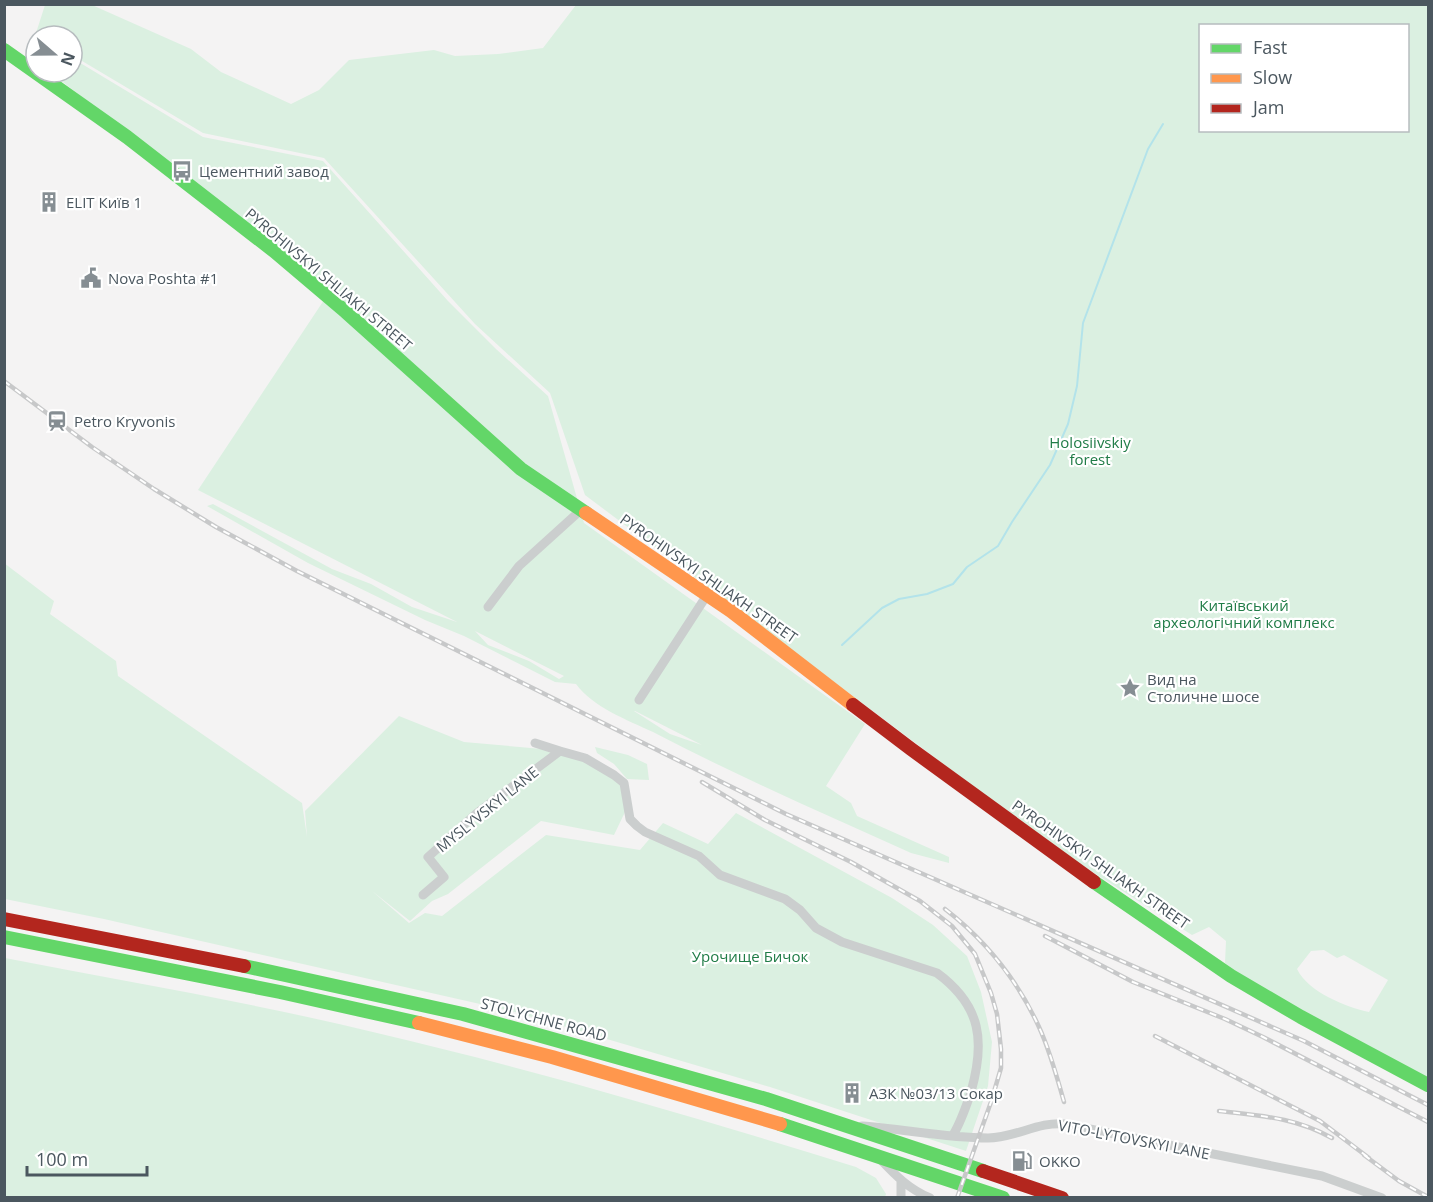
<svg xmlns="http://www.w3.org/2000/svg" width="1433" height="1202" font-family="'Open Sans',sans-serif">
	<style>
		.green { fill: #dbf0e1; fill-rule: evenodd }
		.lines { fill: none; stroke-linecap: round; stroke-linejoin: round }
		.stream { stroke: #b3e3ea; stroke-width: 2 }
		.street { stroke: #cbcece; stroke-width: 9 }
		.fast { stroke: #63d668; stroke-width: 14 }
		.slow { stroke: #ff974d; stroke-width: 14 }
		.jam { stroke: #b3261e; stroke-width: 14 }
		.rail-casing { stroke: #c7c8c9; stroke-width: 4.5 }
		.rail { stroke: #fff; stroke-width: 2; stroke-dasharray: 7; stroke-linecap: butt }
		.labels { text-anchor: middle; dominant-baseline: central; stroke-width: 4.5; stroke-linejoin: round; paint-order: stroke }
		.poi-label { font-size: 15px; fill: #4b575f; stroke: #fff; text-anchor: start }
		.street-label { font-size: 15px; fill: #4b575f; stroke: #fff }
		.park-label { font-size: 15px; fill: #207c47; stroke: #fff }
	</style>
	<rect width="100%" height="100%" fill="#f4f3f3"/>
	<path class="green" d="M45 5H92L191 49 221 72 291 104 319 90 349 60 434 50 455 56 498 54 543 48 576 5H1428V1085L1252 985 1225 963 1226 941 1209 927 1192 935 1058 850 585 495 550 393 475 324 324 158 203 133 72 55V36H41L36 33ZM1200 26H1408V130H1200ZM1324 950 1337 958 1344 955 1388 980 1369 1012C1346 1007 1308 992 1297 969L1311 951Z
		M72 58 203 137 323 161 448 301 496 349 548 396 584 523 865 724 826 786 851 803 857 816 949 857V863L911 853C825 814 737 776 653 732 627 720 593 707 576 684L555 682 464 636 425 620 308 563 207 506 213 504 332 569 371 584 412 607 457 622 198 490 328 294 276 248 50 72H72ZM475 631 564 676 559 679 529 661 488 645ZM634 711H635L702 745 670 734Z
		M4 563 54 601 50 614 116 661 118 676 302 803 307 837 305 811 399 716 464 742 576 752 623 786 625 812 614 835 541 821 448 894 432 901 410 921 372 891 409 923 425 913 442 916 546 835 640 850 663 823 708 844 736 813 892 898 933 925 967 956 981 992 992 1042 988 1086 966 1151 770 1087 515 1012 104 919 5 899Z
		M595 747 628 755 647 764 649 780 627 779 614 764 597 753Z
		M5 958C129 982 254 1003 377 1033 539 1071 698 1118 856 1167L876 1178 886 1194 885 1197H5Z"/>
	<g class="lines">
		<path class="stream" d="M842 645 882 608 899 599 927 594 953 584 967 567 998 546 1012 522 1050 465 1068 424 1077 386 1083 323 1148 149 1163 124"/>
		<path class="street" d="M488 607 519 566 582 509
			M639 700 707 595
			M535 743 560 751
			M423 895 444 877 428 857 477 813 560 751 585 758 614 775 624 783 630 819 637 826 645 832 699 856 720 875 785 899 800 910 816 928 842 942 937 973C982 1006 985 1042 971 1092 966 1107 961 1122 953 1135
			M862 1126C904 1129 946 1138 988 1138 1015 1138 1039 1121 1065 1124L1322 1176 1382 1198
			M881 1160C896 1176 909 1189 930 1198
			M901 1181V1198"/>
		<path class="fast" d="M4 50 127 137 274 251 346 312 521 469 586 513
			M1094 882 1231 976 1301 1017 1428 1085
			M4 937 280 992 419 1023
			M244 966 463 1014 766 1099 983 1171
			M780 1124 1003 1198"/>
		<path class="slow" d="M586 513 731 611 853 705
			M419 1023 552 1057 780 1124"/>
		<path class="jam" d="M853 705 911 749 1094 882
			M4 919 244 966
			M983 1171 1062 1198"/>
		<g class="rail-casing">
			<path id="rail" d="M4 381 92 447 154 489 216 527 297 571 786 814 1304 1041 1428 1105
				M702 782 765 820 851 862 920 901 952 926 975 954 991 993 997 1014 1001 1049V1068L991 1102 957 1198
				M945 909C985 940 1018 981 1039 1027 1050 1051 1057 1077 1064 1102
				M1045 936 1133 982 1225 1019 1263 1037 1428 1122
				M1155 1036 1320 1121 1369 1158
				M1219 1111C1261 1116 1294 1117 1332 1138
				M1364 1155 1399 1181 1428 1197"/>
		</g>
		<use href="#rail" class="rail"/>
	</g>
	<defs>
		<g id="bus-bare" transform="scale(1.62)"><path d="M-5-6H5V4H4V6H2V4H-2V6H-4V4H-5ZM-3.5-4V0h7V-4ZM-3.5 1.2v1.5H-2V1.2ZM2 1.2v1.5H3.5V1.2Z" fill="#868e93" stroke="#fff" stroke-width="2.5" paint-order="stroke"/></g>
		<g id="building-bare" transform="scale(1.62)"><path d="M-4-6H4V6H1V3H-1V6H-4ZM-2.5-4.3h1.7v1.8h-1.7ZM.8-4.3h1.7v1.8H.8ZM-2.5-1h1.7V.8h-1.7ZM.8-1h1.7V.8H.8Z" fill="#868e93" stroke="#fff" stroke-width="2.5" paint-order="stroke"/></g>
		<g id="civic-bare" transform="scale(1.62)"><path d="M-.6-6.5H3V-4.5H.6V-3L4-1V1h2V6H-6V1h2V-1L-.6-3ZM-1.2 2.5V6h2.4V2.5Z" fill="#868e93" stroke="#fff" stroke-width="2.5" paint-order="stroke"/></g>
		<g id="station-bare" transform="scale(1.62)"><path d="M-3-6H3Q5-6 5-4V2Q5 4 3 4L4.5 6H3L1.5 4h-3L-3 6H-4.5L-3 4Q-5 4-5 2V-4Q-5-6-3-6ZM-3.5-4v3h7v-3ZM-3.5 1v1.5H-2V1ZM2 1v1.5H3.5V1Z" fill="#868e93" stroke="#fff" stroke-width="2.5" paint-order="stroke"/></g>
		<g id="sight-bare" transform="scale(1.62)"><path d="M0-6L1.8-2.2L6-1.7L2.9 1.2L3.7 5.4L0 3.3L-3.7 5.4L-2.9 1.2L-6-1.7L-1.8-2.2Z" fill="#868e93" stroke="#fff" stroke-width="2.5" paint-order="stroke"/></g>
		<g id="fuel-bare" transform="scale(1.62)"><path d="M-5.5-6h7V0h2V4h1.3V-2.5L3-4.5l.8-.8L6-3V5H2.5V1h-1V6h-7ZM-4.2-4.7v3.2H.2V-4.7Z" fill="#868e93" stroke="#fff" stroke-width="2.5" paint-order="stroke"/></g>
	</defs>
	<g fill-rule="evenodd">
		<use href="#bus-bare" x="182" y="171"/>
		<use href="#building-bare" x="49" y="202"/>
		<use href="#civic-bare" x="91" y="278"/>
		<use href="#station-bare" x="57" y="421"/>
		<use href="#sight-bare" x="1130" y="688"/>
		<use href="#building-bare" x="852" y="1093"/>
		<use href="#fuel-bare" x="1022" y="1161"/>
	</g>
	<g class="labels">
		<g class="poi-label">
			<text x="199" y="171">Цементний завод</text>
			<text x="66" y="202">ELIT Київ 1</text>
			<text x="108" y="278">Nova Poshta #1</text>
			<text x="74" y="421">Petro Kryvonis</text>
			<text x="1147" y="679">Вид на<tspan x="1147" dy="17">Столичне шосе</tspan></text>
			<text x="869" y="1093">АЗК №03/13 Сокар</text>
			<text x="1039" y="1161">OKKO</text>
		</g>
		<g class="street-label">
			<text transform="translate(329 279) rotate(40)">PYROHIVSKYI SHLIAKH STREET</text>
			<text transform="translate(709 578) rotate(35)">PYROHIVSKYI SHLIAKH STREET</text>
			<text transform="translate(487 809) rotate(-39)">MYSLYVSKYI LANE</text>
			<text transform="translate(1101 864) rotate(35)">PYROHIVSKYI SHLIAKH STREET</text>
			<text transform="translate(544 1019) rotate(15)">STOLYCHNE ROAD</text>
			<text transform="translate(1134 1139) rotate(11)">VITO-LYTOVSKYI LANE</text>
		</g>
		<g class="park-label">
			<text x="1090" y="442">Holosiivskiy<tspan x="1090" dy="17">forest</tspan></text>
			<text x="1244" y="605">Китаївський<tspan x="1244" dy="17">археологічний комплекс</tspan></text>
			<text x="750" y="956">Урочище Бичок</text>
		</g>
	</g>
	<rect width="1433" height="1202" fill="none" stroke="#4b575f" stroke-width="12"/>
	<rect x="1199" y="24" width="210" height="108" fill="#ffffff" stroke="#b7bcbf" stroke-width="1.5"/>
	<rect x="1211" y="44" width="30" height="9" fill="#63d668" stroke="#b7bcbf" stroke-width="1.5"/>
	<text x="1253" y="54" font-size="18" fill="#4b575f">Fast</text>
	<rect x="1211" y="74" width="30" height="9" fill="#ff974d" stroke="#b7bcbf" stroke-width="1.5"/>
	<text x="1253" y="84" font-size="18" fill="#4b575f">Slow</text>
	<rect x="1211" y="104" width="30" height="9" fill="#b3261e" stroke="#b7bcbf" stroke-width="1.5"/>
	<text x="1253" y="114" font-size="18" fill="#4b575f">Jam</text>
	<g transform="translate(54 54) rotate(110)"><circle r="28" fill="#ffffff" stroke="#b7bcbf" stroke-width="1.5"/>
	<path d="M0-4.5L10 22L0 15L-10 22Z" fill="#868e93"/>
	<text y="-9" font-size="16" font-weight="bold" text-anchor="middle" fill="#4b575f">N</text>
	</g>
	<path d="M27 1166v9h120v-9" fill="none" stroke="#4b575f" stroke-width="3"/>
	<text x="36" y="1166" font-size="18" fill="#4b575f" stroke="#ffffff" stroke-width="4.5" paint-order="stroke">100 m</text>
</svg>
